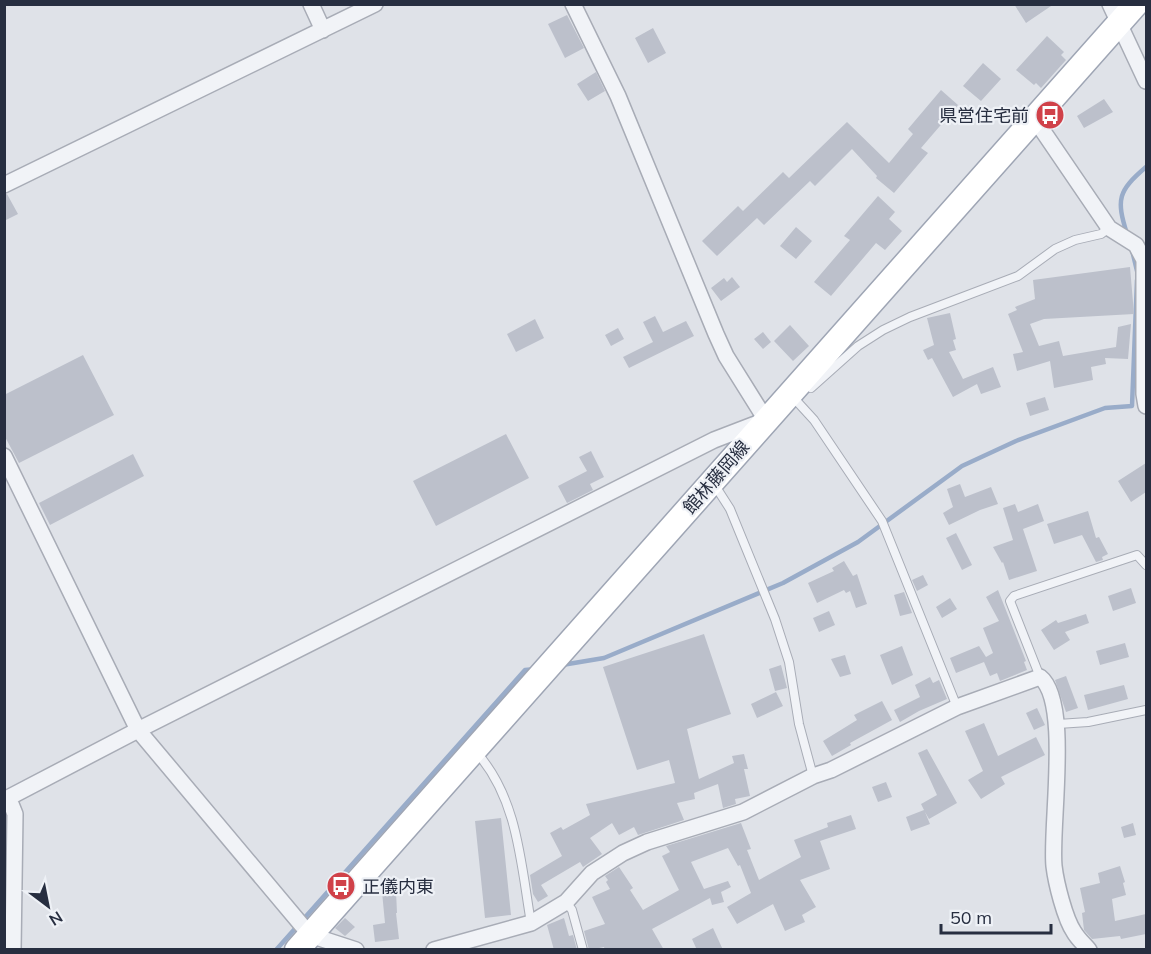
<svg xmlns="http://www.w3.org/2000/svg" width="1151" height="954" font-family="Mulish,'Noto Sans JP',sans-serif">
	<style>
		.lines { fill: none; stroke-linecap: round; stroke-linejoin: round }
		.stream { stroke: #99acc9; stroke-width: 4.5 }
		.building { fill: #bcc0cb }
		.lane-casing { stroke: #a8acb6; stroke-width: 10 }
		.street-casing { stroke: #a8acb6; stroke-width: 18 }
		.primary-casing { stroke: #9ea5b4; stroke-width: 27 }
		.lane { stroke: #f1f3f7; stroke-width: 8 }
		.street { stroke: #f1f3f7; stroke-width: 15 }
		.primary { stroke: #fff; stroke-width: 24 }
		.labels { text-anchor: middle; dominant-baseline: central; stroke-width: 4.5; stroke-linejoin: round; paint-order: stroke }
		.poi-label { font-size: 18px; fill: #272e40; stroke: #eef1f6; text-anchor: end }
		.street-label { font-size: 18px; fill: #272e40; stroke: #eef1f6 }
	</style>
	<rect width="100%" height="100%" fill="#dfe2e8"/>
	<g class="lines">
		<path class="stream" d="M1127 234C1116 199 1118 191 1146 167
			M1132 250 1137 271
			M562 665 604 658 783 583 858 542 962 466 1016 441 1105 408 1132 406 1137 280
			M276 950 525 670 536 669"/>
	</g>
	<path class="building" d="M1014 4H1054L1026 23Z
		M567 15 584 48 565 58 548 24Z
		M653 28 666 53 648 63 635 38Z
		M1047 36 1064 52 1061 55 1066 60 1041 88 1036 83 1034 85 1016 70Z
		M983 63 1001 79 981 101 963 86Z
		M596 72 605 91 588 101 577 84Z
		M941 90 958 105 921 148 928 153 894 193 876 178 877 176 852 149 815 186 810 181 764 225 757 218 717 256 702 241 738 206 743 211 783 172 789 178 847 122 889 163 913 134 908 129Z
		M1104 99 1113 112 1084 128 1077 116Z
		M7 194 18 214 4 221V195Z
		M878 196 895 212 889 219 902 231 885 250 876 243 831 296 814 282 850 240 844 236Z
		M796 227 812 241 796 259 780 246Z
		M1130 267 1134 314 1044 319 1030 324 1039 346 1059 341 1063 356 1116 347 1118 327 1131 324 1128 359 1105 358 1106 364 1091 367 1093 380 1054 388 1050 361 1017 371 1013 354 1023 352 1008 314 1017 310 1015 307 1035 299 1033 280Z
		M732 277 740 287 721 301 711 288 724 278 727 282Z
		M950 313 956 339 953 340 956 350 949 352 963 379 993 367 1001 387 981 394 977 384 953 397 932 358 928 360 923 350 934 345 927 318Z
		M655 316 663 332 686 321 694 336 629 368 623 357 653 342 643 322Z
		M535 319 544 338 516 352 507 334Z
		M790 325 809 346 793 361 774 341Z
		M618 328 624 339 611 346 605 335Z
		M763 332 771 342 763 349 754 339Z
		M83 355 114 415 19 463 4 435V395Z
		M1045 397 1049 410 1030 416 1026 403Z
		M506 434 529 478 436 526 413 481Z
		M591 451 604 477 590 484 593 490 567 503 558 486 587 471 579 457Z
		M133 454 144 476 50 525 39 503Z
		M1146 463V492L1131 502 1118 481Z
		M960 484 965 497 991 487 998 504 980 510 949 525 943 513 953 507 947 489Z
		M1015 504 1018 512 1038 504 1044 521 1023 529 1037 571 1009 580 1003 562 1002 563 993 547 1013 540 1003 508Z
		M1088 511 1096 538 1099 537 1108 554 1102 557 1103 560 1096 562 1082 535 1054 544 1047 524Z
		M956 533 972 565 962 570 946 538Z
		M844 561 853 576 857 574 867 604 856 608 850 591 846 593 844 590 817 603 808 583 834 571 832 568Z
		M923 575 928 585 917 591 912 580Z
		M1131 588 1136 603 1113 611 1108 596Z
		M998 590 1026 661 1024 662 1027 670 1000 681 997 673 990 676 984 662 956 673 950 658 979 646 986 657 993 653 983 628 999 621 986 597Z
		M904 592 912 613 900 616 894 595Z
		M950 598 957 609 942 618 936 607Z
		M829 611 835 625 819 632 813 618Z
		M1086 614 1089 623 1065 632 1070 640 1054 650 1041 630 1056 620 1058 623Z
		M704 634 731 714 687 729 699 779 734 763 732 756 744 754 748 769H744L750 796 735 799 736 804 723 808 718 784 694 793 695 799 677 803 684 820 638 835 634 827 619 835 612 823 590 838 602 854 583 867 580 862 541 885 548 896 538 902 533 894 530 875 562 856 550 833 561 827 563 830 590 815 586 804 675 783 669 760 637 770 603 667Z
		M1125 643 1129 657 1100 665 1096 651Z
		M902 646 913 675 892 685 880 655Z
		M845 655 851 674 840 677 831 659Z
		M781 665 787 688 775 691 769 669Z
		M1066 676 1078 708 1066 712 1055 680Z
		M930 677 933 683 939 680 947 699 919 711 900 722 894 710 920 697 915 685Z
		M1124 685 1128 699 1088 710 1084 695Z
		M776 692 783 706 757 718 751 704Z
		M882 701 892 720 850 743 851 745 832 756 823 741 857 720 854 715Z
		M1037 708 1045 725 1034 730 1026 713Z
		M984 723 998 756 1036 737 1045 755 1001 777 1005 784 981 799 968 780 983 771 965 731Z
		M927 749 957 803 929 819 925 812 930 824 911 831 906 817 924 810 921 804 937 795 918 753Z
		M886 782 892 797 878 802 872 787Z
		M851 815 856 829 820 841 830 869 800 880 816 907 802 915 805 922 785 931 773 904 737 924 727 907 751 893 740 865 738 866 728 848 691 862 704 889 728 881 731 887 721 892 724 902 712 905 710 898 652 929 664 950H605L604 947 589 950 584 931 605 924 592 897 610 889 606 882 608 880 605 876 619 867 633 888 630 890 643 910 679 890 662 856 670 852 666 846 741 823 751 849 747 850 759 880 801 857 794 840 828 827 827 823Z
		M501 818 511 915 485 918 475 821Z
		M1133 823 1136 835 1124 838 1121 827Z
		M1120 866 1125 882 1123 883 1126 895 1112 899 1115 921 1146 914V934L1121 939 1120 936 1092 939 1084 930 1082 913 1085 912 1080 888 1100 883 1098 873Z
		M396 891 397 913H396L399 939 375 942 373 925 385 923 382 892Z
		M345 918 355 927 345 936 335 928Z
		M564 918 569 936 573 935 577 950H554L547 925Z
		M713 928 723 950H697L692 939Z"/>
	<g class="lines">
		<g class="lane-casing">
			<path id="lane" d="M811 388 858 346 883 330 910 317 1018 276 1055 249 1075 240 1101 234 1109 228
				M792 396 814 420 882 521 957 707
				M714 484 730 509 775 619 789 662 799 724 813 776
				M1040 677 1010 601 1014 596 1137 555 1146 565
				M1058 724 1088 722 1146 710
				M477 753C518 799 521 865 531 923
				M566 902 572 910 583 950"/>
		</g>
		<g class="street-casing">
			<path id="street" d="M311 4 323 30
				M1110 4 1146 81
				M1034 118 1109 228 1136 245 1144 260V394L1146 406
				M4 185 375 4
				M4 456 138 730 310 935 356 950
				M9 799 15 814 13 950
				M4 800 138 730 714 440 766 420 726 356 716 334 618 96 573 4
				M434 950 531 923 566 902 592 873 623 853 647 842 743 812 813 776 831 770 957 707 1040 677C1071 701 1050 827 1054 866 1056 883 1065 919 1074 932 1078 939 1084 944 1089 950"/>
		</g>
		<g class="primary-casing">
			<path id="primary" d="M297 950 1136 4"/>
		</g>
		<use href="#lane" class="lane"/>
		<use href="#street" class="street"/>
		<use href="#primary" class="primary"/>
	</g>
	<defs>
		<g id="bus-disc" transform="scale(1.5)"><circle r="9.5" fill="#d04149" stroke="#eef1f6"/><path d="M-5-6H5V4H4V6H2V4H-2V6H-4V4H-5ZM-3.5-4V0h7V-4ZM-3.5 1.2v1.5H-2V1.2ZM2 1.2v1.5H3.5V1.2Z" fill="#fff"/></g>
	</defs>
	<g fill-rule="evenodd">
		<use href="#bus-disc" x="1050" y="115"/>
		<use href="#bus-disc" x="341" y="886"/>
	</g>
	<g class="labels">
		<g class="poi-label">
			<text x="1029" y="115">県営住宅前</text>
			<text x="362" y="886" text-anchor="start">正儀内東</text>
		</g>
		<g class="street-label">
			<text transform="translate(716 477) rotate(-49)">館林藤岡線</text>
		</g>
	</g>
	<rect width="1151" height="954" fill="none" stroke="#272e40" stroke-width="12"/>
	<g transform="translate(48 906) rotate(148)" stroke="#eef1f6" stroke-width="4.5" paint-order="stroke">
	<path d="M0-4.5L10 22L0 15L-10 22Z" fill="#272e40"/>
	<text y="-9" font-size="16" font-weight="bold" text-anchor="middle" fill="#272e40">N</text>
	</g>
	<path d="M941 924v9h110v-9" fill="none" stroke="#272e40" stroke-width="3"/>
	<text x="950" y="924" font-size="18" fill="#272e40" stroke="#eef1f6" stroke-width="4.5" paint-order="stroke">50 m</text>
</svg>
